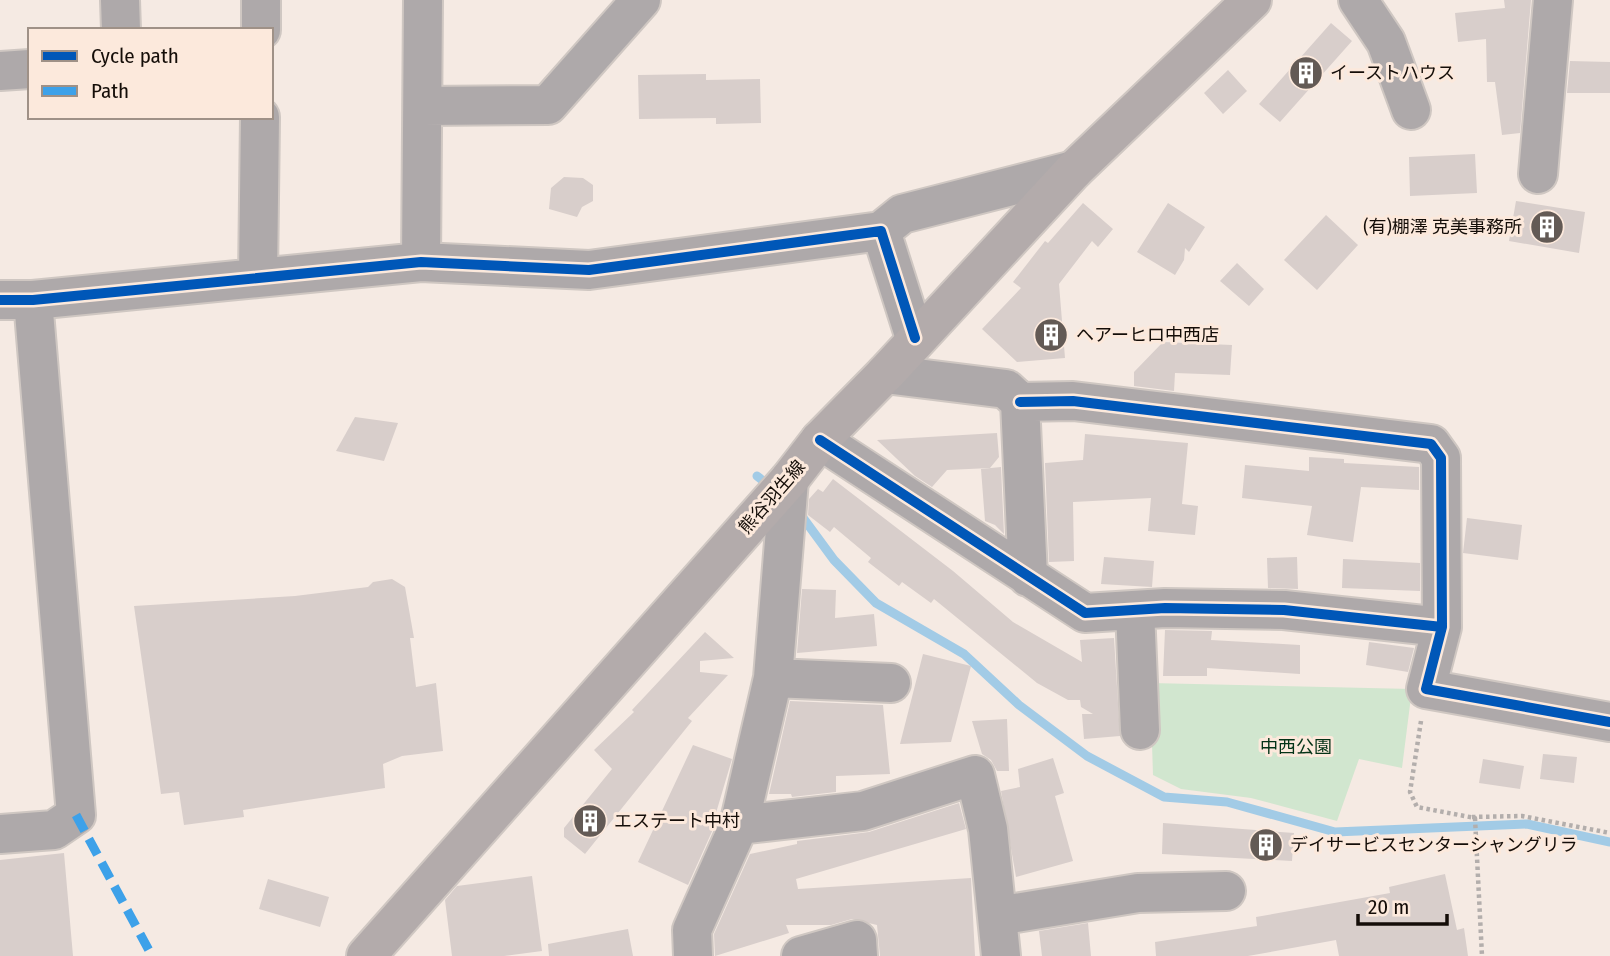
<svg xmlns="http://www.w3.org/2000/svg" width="1610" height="956" font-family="'Fira Sans Condensed','Noto Sans JP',sans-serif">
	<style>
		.green { fill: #d1e6cf }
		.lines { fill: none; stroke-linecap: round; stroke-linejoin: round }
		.stream { stroke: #a2cbe6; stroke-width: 9 }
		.building { fill: #d8cecb }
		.minor-casing { stroke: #cfc7c2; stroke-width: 42 }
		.major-casing { stroke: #cfc7c2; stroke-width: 42 }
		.path { stroke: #b3aeac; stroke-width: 4.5; stroke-dasharray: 3.5 3.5; stroke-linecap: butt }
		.minor { stroke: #aea9aa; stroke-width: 38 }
		.major { stroke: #b3abab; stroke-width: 38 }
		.quiet { stroke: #3da1e9; stroke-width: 9; stroke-dasharray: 18 9; stroke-linecap: butt }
		.cycleway-casing { stroke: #fce9dc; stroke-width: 15 }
		.cycleway { stroke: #0057b8; stroke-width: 10 }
		.labels { text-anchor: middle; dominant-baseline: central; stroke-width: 6; stroke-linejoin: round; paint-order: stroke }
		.poi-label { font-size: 18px; fill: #140d08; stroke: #fce9dc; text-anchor: start }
		.street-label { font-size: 18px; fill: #140d08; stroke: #fce9dc }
		.park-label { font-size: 18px; fill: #033317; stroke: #fce9dc }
	</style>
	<rect width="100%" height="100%" fill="#f5eae3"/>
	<path class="green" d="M1150 683 1412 689 1402 768 1359 759 1337 821 1251 798 1181 789 1153 775Z"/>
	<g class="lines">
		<path class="stream" d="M757 476 772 488
			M798 511 834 560 876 603 964 654 1019 705 1087 756 1164 797 1227 802 1335 832 1527 824 1610 842"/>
	</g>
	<path class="building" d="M1504 0H1531L1520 133 1502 135 1495 82H1487L1486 39 1458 42 1455 13 1505 8Z
		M1331 23 1352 41 1280 122 1259 104Z
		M1570 61 1610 62V93H1567Z
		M1228 70 1247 91 1223 114 1204 93Z
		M706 74V80L760 79 761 123 716 124V118L639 119 638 75Z
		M1475 154 1477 193 1410 196 1409 157Z
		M564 177 583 178 593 185V201L582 207 577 217 549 209 551 188Z
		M1516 201 1585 212 1579 253 1509 241Z
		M1083 203 1113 229 1098 247 1092 241 1059 284 1065 358 1017 362 982 329 1021 288 1013 282 1045 241 1048 243Z
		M1168 203 1205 227 1189 252 1185 248 1184 260 1175 275 1137 252Z
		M1326 215 1358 245 1317 290 1284 260Z
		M1237 263 1264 289 1249 306 1220 281Z
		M1163 342 1232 345 1230 375 1175 373 1174 391 1134 386V372Z
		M355 417 398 423 384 461 336 451Z
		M997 433 999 457 990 468 947 470 932 487 915 476 877 440Z
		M1085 434 1188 443 1182 504 1198 506 1195 535 1148 531 1151 498 1073 502 1074 561 1049 562 1045 463 1083 460Z
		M1309 457 1344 459V463L1419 467V490L1361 487 1353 542 1307 535 1312 506 1242 498 1245 465 1309 471Z
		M1001 467 1004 534 995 525 985 521 981 469Z
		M833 479 953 571 1013 622 1082 662 1080 640 1114 638 1120 736 1084 739 1082 714H1093L1081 707 1080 700H1068L1037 683 934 599 931 603 902 582 899 586 868 562 871 558 834 527 830 532 808 515 809 499 818 489 823 492Z
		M1467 518 1522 525 1518 560 1463 553Z
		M1104 557 1154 561 1152 587 1101 584Z
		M1297 557 1298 589 1268 588 1267 558Z
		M1343 559 1420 563V591L1342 588Z
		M392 579 405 587 414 638H410L416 687 436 683 443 751 402 756 383 764 385 788 243 810 244 817 184 825 179 792 161 794 134 606 295 596 368 587 373 582Z
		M802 589 836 590 835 618 874 614 877 646 797 653Z
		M1165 630 1212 631 1211 640 1300 645V674L1207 668V676H1163Z
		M705 632 734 658 700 661V672L728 675 688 718 692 721 585 854 564 837V828L612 769 594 750 634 712 632 710Z
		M1369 642 1414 648 1408 672 1366 665Z
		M923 654 971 666 951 742 900 744Z
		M790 701 883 705 890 774 836 776V792L792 797 791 794H769Z
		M1007 719 1009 771H997L991 760 982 754 972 721Z
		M693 745 732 759 716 813 718 818 688 885 638 862Z
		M1543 754 1577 757 1574 783 1540 779Z
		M1053 758 1064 793 1055 796 1073 861 1016 877 1001 791 1020 787 1018 769Z
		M1483 759 1524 766 1520 789 1479 783Z
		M959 803 966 829 796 879 798 889 971 878 975 956H880L877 925 852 919 831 925H786L789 933 715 956 714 934 750 854 797 844V841L869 832Z
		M1163 823 1294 833 1292 861 1162 854Z
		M64 853 73 956H0V860Z
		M1445 874 1457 930 1464 928 1468 956H1339L1336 940 1248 956H1156L1155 942 1257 926 1256 917 1390 893 1389 887Z
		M532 876 542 951 504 956H452L445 900 457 886Z
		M268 879 329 897 320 927 259 909Z
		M1088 923 1091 956H1042L1039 931Z
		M628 929 633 956H549L548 944Z"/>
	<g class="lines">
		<g class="minor-casing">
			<path id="minor" d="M120 0 121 30
				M1358 0 1386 42 1411 110
				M261 30V0
				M0 71 30 69
				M423 106 548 105 641 0
				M1538 174 1553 0
				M881 231 902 214 1074 170
				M421 262 423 0
				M258 278 260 117
				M0 300H33L421 262 589 270 881 231 915 338
				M885 374 1006 389 1020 402 1028 577
				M1020 402 1073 401 1431 444 1441 458 1442 627 1426 689 1610 722
				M820 440 1085 613 1165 608 1284 610 1442 627
				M1135 610 1140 730
				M773 678 891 683
				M739 825 863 811 975 775 988 829 1001 956
				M0 834 54 830 76 815 33 300
				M997 916 1138 893 1226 891
				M693 956 692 930 739 825 773 678 789 480
				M801 956 857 940 858 956"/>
		</g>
		<g class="major-casing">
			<path id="major" d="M366 956 789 480 820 440 885 374 1074 170 1252 0"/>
		</g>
		<path class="path" d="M1421 721 1410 792 1417 807 1475 818 1482 956
			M1472 817 1522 816 1610 833"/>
		<use href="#minor" class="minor"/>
		<use href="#major" class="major"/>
		<path class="quiet" d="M76 815 152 956"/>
		<g class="cycleway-casing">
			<path id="cycleway" d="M0 300H33L421 262 589 270 881 231 915 338
				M1020 402 1073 401 1431 444 1441 458 1442 627 1426 689 1610 722
				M820 440 1085 613 1165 608 1284 610 1442 627"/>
		</g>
		<use href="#cycleway" class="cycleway"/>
	</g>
	<defs>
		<g id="building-disc" transform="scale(1.75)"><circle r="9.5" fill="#635a55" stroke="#fce9dc"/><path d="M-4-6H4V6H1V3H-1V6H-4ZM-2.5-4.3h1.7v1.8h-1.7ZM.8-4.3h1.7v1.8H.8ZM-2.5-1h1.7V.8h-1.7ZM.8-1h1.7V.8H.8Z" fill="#fff"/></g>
	</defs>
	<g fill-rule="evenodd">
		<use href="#building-disc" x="1306" y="73"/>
		<use href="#building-disc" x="1547" y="227"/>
		<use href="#building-disc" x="1051" y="335"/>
		<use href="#building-disc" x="590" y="821"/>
		<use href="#building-disc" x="1266" y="845"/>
	</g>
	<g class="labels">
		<g class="poi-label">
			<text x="1330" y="73">イーストハウス</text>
			<text x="1522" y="227" text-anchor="end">(有)棚澤 克美事務所</text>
			<text x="1076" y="335">ヘアーヒロ中西店</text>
			<text x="614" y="821">エステート中村</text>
			<text x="1290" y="845">デイサービスセンターシャングリラ</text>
		</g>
		<g class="street-label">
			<text transform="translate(772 497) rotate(-49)">熊谷羽生線</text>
		</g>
		<g class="park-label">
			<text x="1296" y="747">中西公園</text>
		</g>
	</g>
	<rect x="28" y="28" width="245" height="91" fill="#fce9dc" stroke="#9f9187" stroke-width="2"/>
	<rect x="42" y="51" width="35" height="10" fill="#0057b8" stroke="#9f9187" stroke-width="2"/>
	<text x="91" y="63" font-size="21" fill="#140d08">Cycle path</text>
	<rect x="42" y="86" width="35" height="10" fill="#3da1e9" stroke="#9f9187" stroke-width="2"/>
	<text x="91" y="98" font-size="21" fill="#140d08">Path</text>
	<path d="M1358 914v10h89v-10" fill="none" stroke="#140d08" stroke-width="3.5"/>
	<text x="1368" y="914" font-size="21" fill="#140d08" stroke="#fce9dc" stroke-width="5" paint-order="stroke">20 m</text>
</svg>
